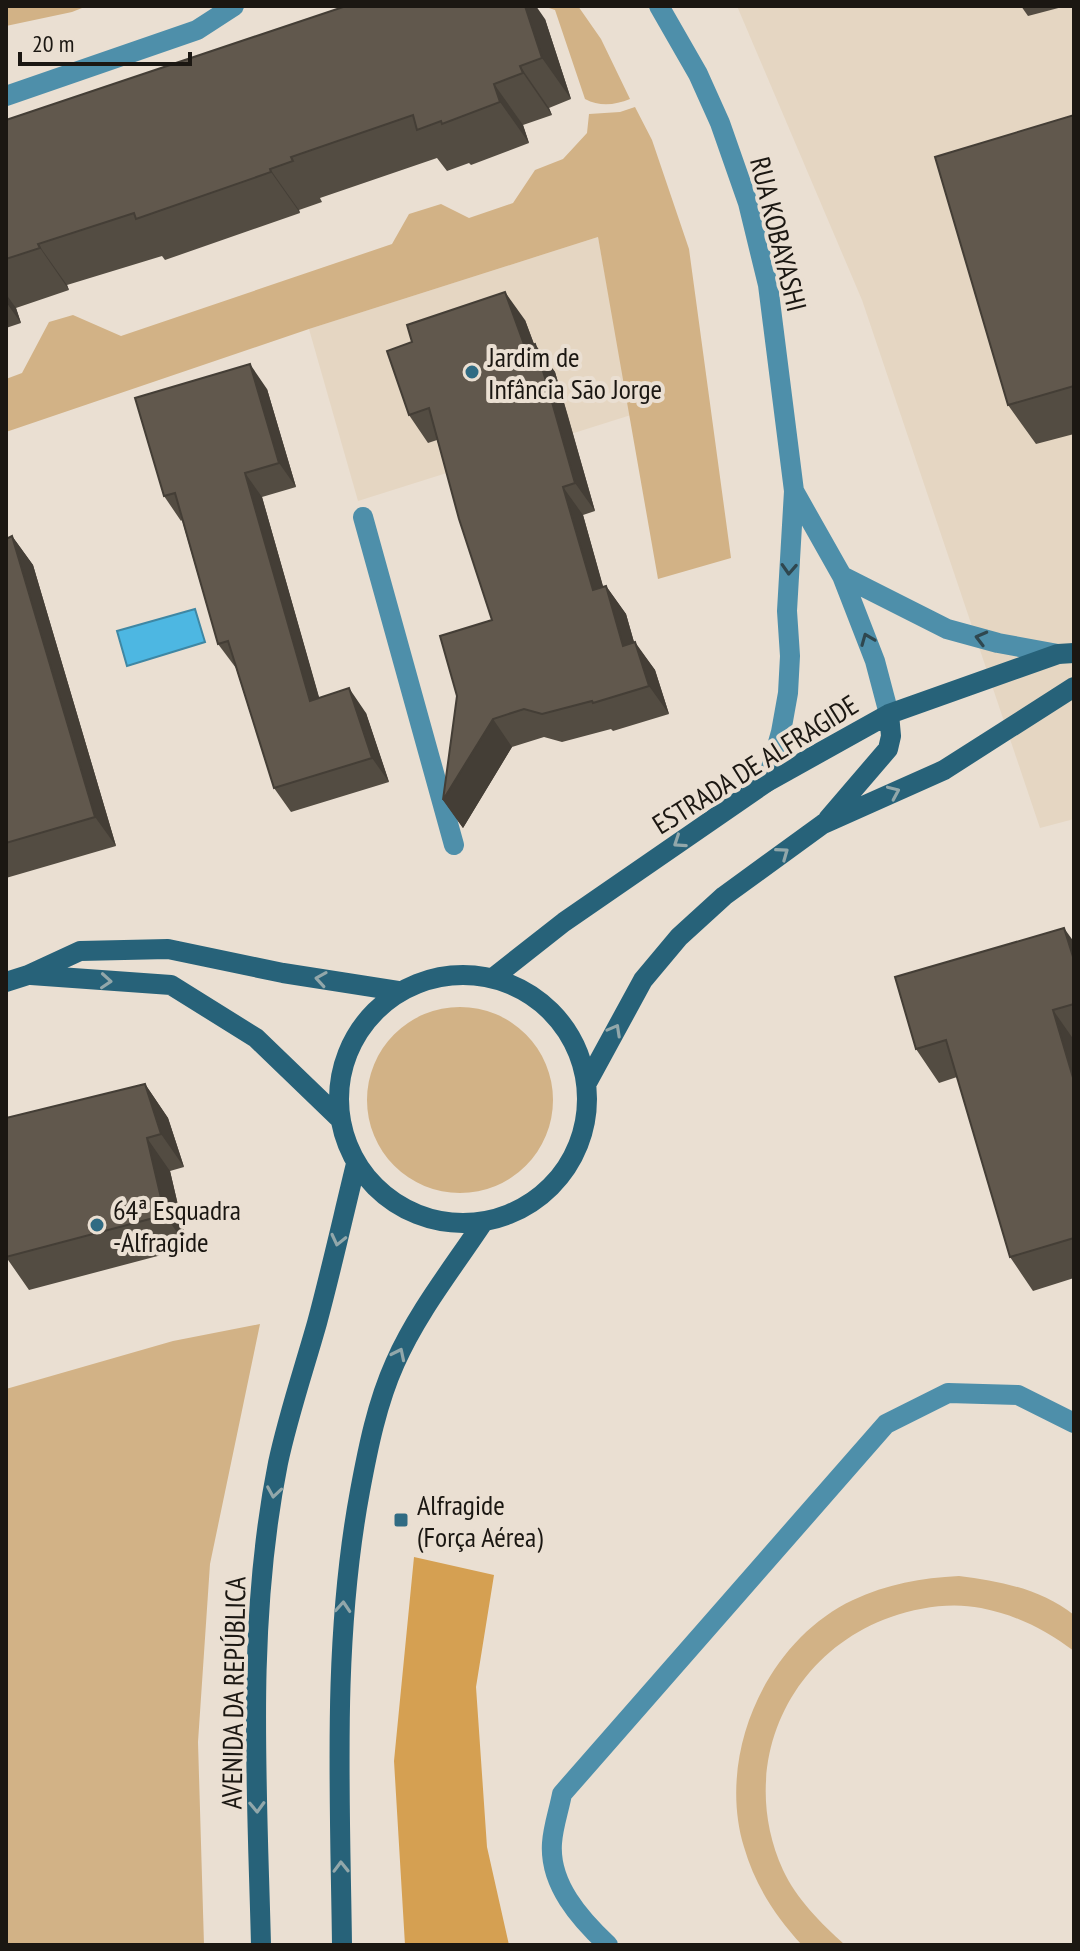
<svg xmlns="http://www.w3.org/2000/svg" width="1080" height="1951" font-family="'PT Sans Narrow',sans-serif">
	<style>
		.built { fill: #e5d6c2 }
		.green { fill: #d2b286 }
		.forest { fill: #d5a052 }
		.water { fill: #4db7e2; stroke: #3e87a4; stroke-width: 2 }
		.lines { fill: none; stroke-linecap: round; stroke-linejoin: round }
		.lane { stroke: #4e8faa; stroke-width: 20 }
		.street { stroke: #4e8faa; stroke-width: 20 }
		.secondary { stroke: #276279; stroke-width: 20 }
		.wall { fill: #534c42 }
		.shaded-wall { fill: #443e36 }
		.building { fill: #61584d; stroke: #443e36; stroke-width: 2 }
		.oneway { stroke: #2f474f }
		.oneway2 { stroke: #92a7aa }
		.poi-dot { fill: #306b83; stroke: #eadfd2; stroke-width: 3 }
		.labels { text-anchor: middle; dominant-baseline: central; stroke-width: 8; stroke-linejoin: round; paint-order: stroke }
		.street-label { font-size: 28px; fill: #1b1712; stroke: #eadfd2 }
		.poi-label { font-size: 28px; fill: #1b1712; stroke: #eadfd2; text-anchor: start }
	</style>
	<rect width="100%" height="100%" fill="#eadfd2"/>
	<path class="built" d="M737 6H1074V819L1040 828 862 300Z
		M598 237 631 415 358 501 309 329Z"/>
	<path class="green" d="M6 6H87L72 12 6 26Z
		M543 6H578L601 39 630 99C615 105 600 107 585 99L555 10Z
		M635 107 652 140 689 249 731 558 658 579 598 237 309 329 6 432V379L22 373 49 322 73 315 121 336 392 244 409 214 441 204 469 218 513 203 535 170 563 159 587 133 589 114 620 112Z
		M367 1100a93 93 0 1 1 186 0a93 93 0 1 1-186 0Z
		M260 1324 210 1564 198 1742 204 1945H6V1389L173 1341Z
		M959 1576C1000 1581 1041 1589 1074 1615V1651C1045 1630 1017 1615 981 1608 952 1602 919 1607 891 1617 786 1654 737 1769 783 1870 797 1900 821 1923 845 1945H802C775 1916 755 1885 744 1847 716 1755 766 1641 853 1600 887 1584 921 1578 959 1576Z"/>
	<path class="forest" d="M414 1557 494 1575 476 1687 487 1847 509 1945H405L394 1761Z"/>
	<path class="water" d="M195 609 205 642 127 666 117 631Z"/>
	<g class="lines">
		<path class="lane" d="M363 517 454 845
			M608 1945C580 1919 549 1884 552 1843 553 1827 559 1810 562 1794L886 1424 948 1393 1018 1395 1074 1423"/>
		<path class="street" d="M659 6 698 74 720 123 748 203 768 285 794 491 787 611 790 656 788 693 781 732 767 782
			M6 96 197 30 234 6
			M794 491 842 576 875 661 889 714
			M842 576 947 629 998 643 1058 654"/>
		<path class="secondary" d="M828 819 888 749 891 736 889 714
			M339 1099a124 124 0 1 1 248 0a124 124 0 1 1-248 0Z
			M31 975 171 985 256 1038 339 1118
			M494 977 564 922 767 782 889 714 1058 654 1074 653
			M6 982 28 975 80 951 168 949 283 973 398 991
			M588 1081 643 980 679 937 724 896 823 824 944 770 1074 687
			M261 1945C257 1784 246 1622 278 1463 288 1416 304 1369 317 1323 331 1271 343 1217 356 1164
			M342 1945C340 1793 332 1641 360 1491 368 1448 377 1403 395 1363 417 1313 452 1269 482 1224"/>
	</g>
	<path class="wall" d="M1021 6H1066L1028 16Z
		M545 19 571 99 549 108 552 115 523 125 529 143 471 165 469 163 447 171 437 158 320 198 322 202 299 210 300 213 165 260 162 256 67 285 69 290 16 308 21 323 6 328V120Z
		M1074 115V434L1036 444 1008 405Z
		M525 320 534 344 555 372 568 416 595 511 583 515 603 587 606 586 626 614 634 642 655 670 669 714 613 731 611 729 562 742 544 737 512 747 463 828 443 800 492 620 437 440 428 443 409 415Z
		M267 389 296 487 262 497 319 698 366 713 389 782 291 812 274 788 236 668 218 644 182 520 181 521 164 496Z
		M12 536 33 565 116 846 6 878V539Z
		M1074 960V1278L1033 1291 1010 1257 957 1077 939 1083 916 1049Z
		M145 1084 168 1118 184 1167 170 1171 188 1248 29 1290 6 1257Z"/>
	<path class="shaded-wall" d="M525 6H536L545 19 571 99 542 58Z
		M520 66 549 108 552 115 523 73Z
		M494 84 523 125 529 143 500 102Z
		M270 169 299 210 300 213 271 172Z
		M38 244 67 285 69 290 40 248Z
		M505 292 525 320 541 363 535 344 555 372 595 511 575 483Z
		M6 294 16 308 21 323 6 302Z
		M250 364 267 389 296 487 279 463Z
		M245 473 262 497 327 725 310 701Z
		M563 487 583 515 612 618 593 590Z
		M12 536 33 565 116 846 95 817Z
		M606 586 626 614 643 674 623 646Z
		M635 642 655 670 669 714 649 686Z
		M349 688 366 713 389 782 372 758Z
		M493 719 512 747 463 828 443 800Z
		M1064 928 1074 942V960Z
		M1053 1010 1074 1040V1081Z
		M145 1084 168 1118 184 1167 161 1134Z
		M147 1138 170 1171 188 1248 165 1215Z"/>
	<path class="building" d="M346 6H525L542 58 520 66 523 73 494 84 500 102 442 124 441 121 417 130 413 115 291 157 293 161 270 169 271 172 136 219 134 213 38 244 40 248 6 259V120Z
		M1074 115V386L1008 405 935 157Z
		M505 292 525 347 535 344 548 388 575 483 563 487 593 590 606 586 623 646 635 642 649 686 593 703 592 701 542 714 524 709 493 719 443 800 457 696 440 636 492 620 459 519 429 408 409 415 387 351 412 342 407 325Z
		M250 364 279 463 245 473 310 701 349 688 372 758 274 788 228 641 218 644 175 493 164 496 135 398Z
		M12 536 95 817 6 843V539Z
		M1064 928 1074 960V1004L1053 1010 1074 1081V1238L1010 1257 946 1040 916 1049 895 977Z
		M145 1084 161 1134 147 1138 165 1215 6 1257V1118Z"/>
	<defs><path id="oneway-chevron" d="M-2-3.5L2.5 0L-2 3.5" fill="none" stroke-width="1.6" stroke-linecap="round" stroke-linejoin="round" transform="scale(2)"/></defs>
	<g class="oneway">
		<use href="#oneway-chevron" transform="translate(789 569) rotate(93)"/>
		<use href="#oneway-chevron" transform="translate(981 638) rotate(-165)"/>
		<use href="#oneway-chevron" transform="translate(867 639) rotate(-112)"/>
	</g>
	<g class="oneway2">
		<use href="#oneway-chevron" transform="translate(894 792) rotate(-24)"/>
		<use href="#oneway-chevron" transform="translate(679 842) rotate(146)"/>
		<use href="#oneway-chevron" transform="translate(783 853) rotate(-36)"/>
		<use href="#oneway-chevron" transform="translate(321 979) rotate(-171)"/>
		<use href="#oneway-chevron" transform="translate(106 981) rotate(4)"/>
		<use href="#oneway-chevron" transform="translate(615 1030) rotate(-61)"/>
		<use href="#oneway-chevron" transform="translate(338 1240) rotate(103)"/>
		<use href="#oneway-chevron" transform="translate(399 1354) rotate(-64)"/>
		<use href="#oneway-chevron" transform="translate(274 1492) rotate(99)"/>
		<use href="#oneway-chevron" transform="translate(343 1607) rotate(-86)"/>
		<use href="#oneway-chevron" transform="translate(257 1807) rotate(88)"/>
		<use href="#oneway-chevron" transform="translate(341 1867) rotate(-91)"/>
	</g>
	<g class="poi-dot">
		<circle cx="472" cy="372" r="8"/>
		<circle cx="97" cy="1225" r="8"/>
		<rect x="393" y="1512" width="16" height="16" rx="4"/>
	</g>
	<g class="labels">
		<g class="street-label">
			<text transform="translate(779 234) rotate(76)">RUA KOBAYASHI</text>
			<text transform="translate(755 764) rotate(-32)">ESTRADA DE ALFRAGIDE</text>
			<text transform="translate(233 1693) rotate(-89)">AVENIDA DA REPÚBLICA</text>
		</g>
		<g class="poi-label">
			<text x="488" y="356">Jardim de<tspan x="488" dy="32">Infância São Jorge</tspan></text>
			<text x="113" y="1209">64ª Esquadra<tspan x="113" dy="32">-Alfragide</tspan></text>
			<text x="417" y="1504">Alfragide<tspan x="417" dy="32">(Força Aérea)</tspan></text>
		</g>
	</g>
	<rect width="1080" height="1951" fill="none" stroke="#1b1712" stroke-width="16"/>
	<path d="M20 52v12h170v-12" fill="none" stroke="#1b1712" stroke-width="4"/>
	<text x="32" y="52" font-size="24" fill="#1b1712" stroke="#eadfd2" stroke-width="6" paint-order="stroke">20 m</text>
</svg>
